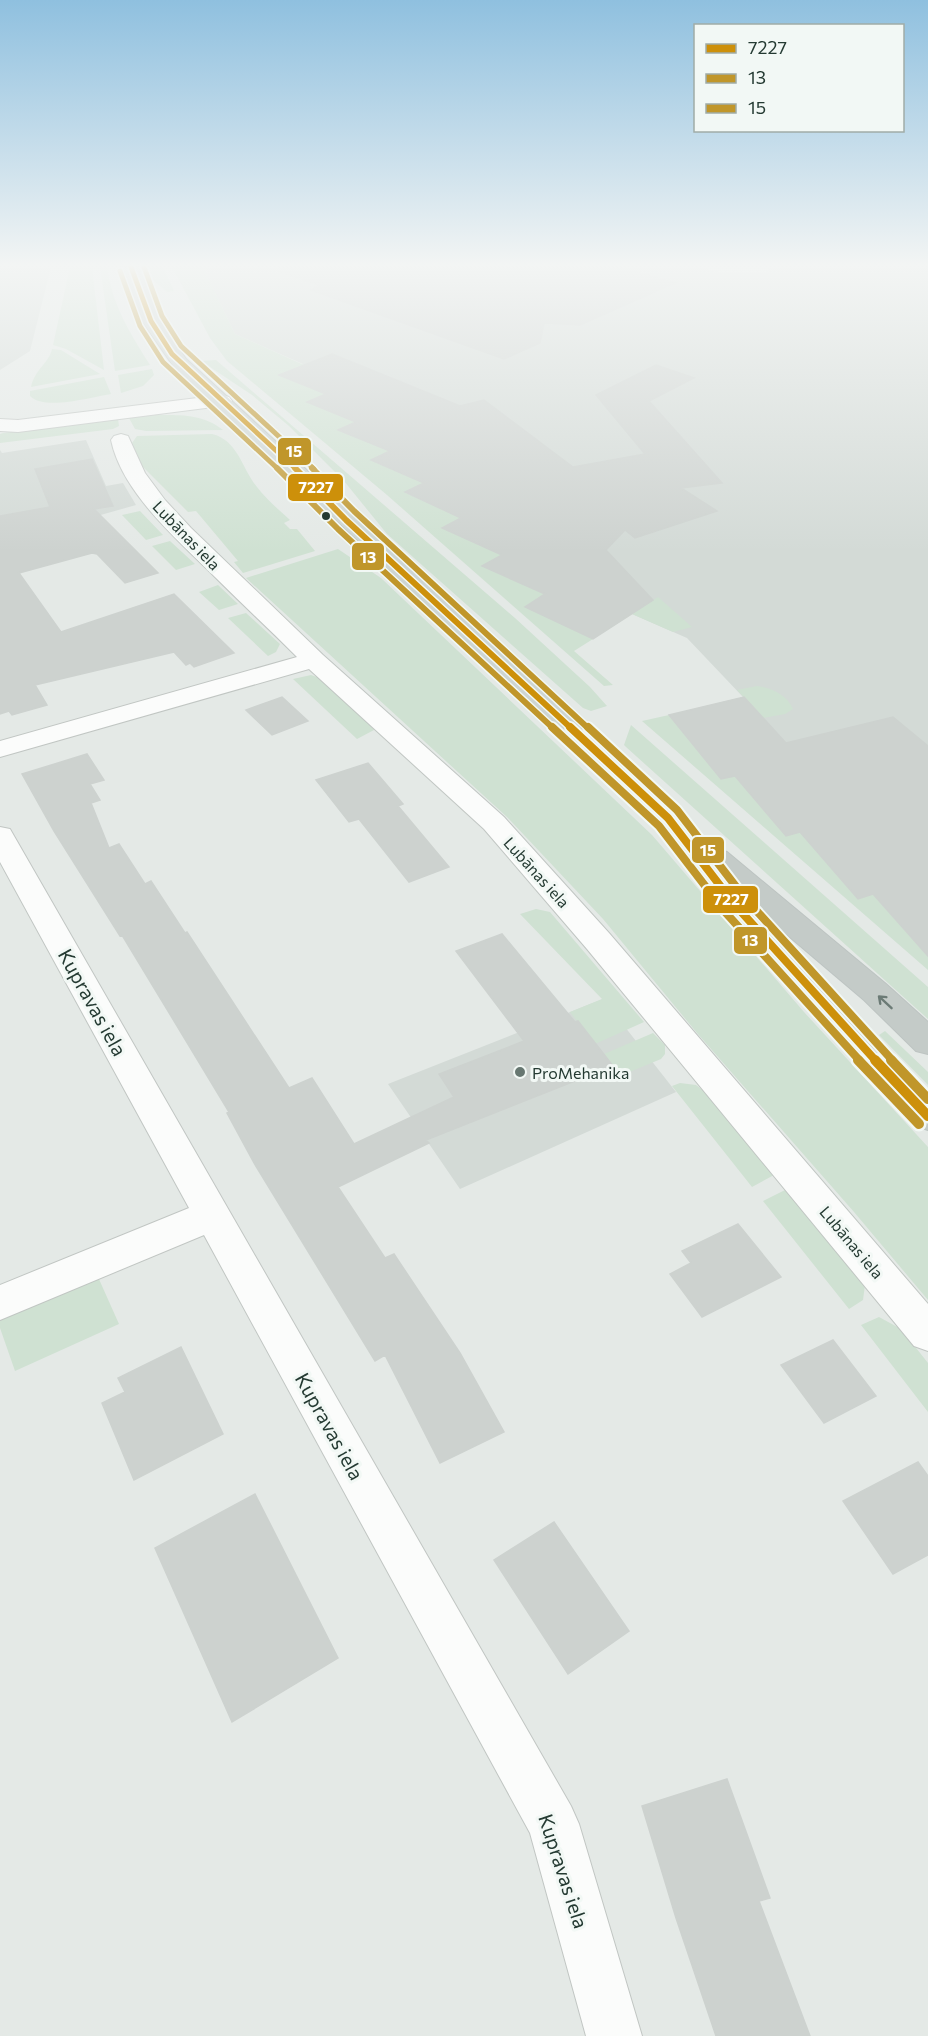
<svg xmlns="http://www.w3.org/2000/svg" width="928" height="2036" font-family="Commissioner,sans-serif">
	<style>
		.built { fill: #d3dad6 }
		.green { fill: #cfe1d2 }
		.building { fill: #cdd2cf; stroke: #cdd2cf; stroke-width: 1.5 }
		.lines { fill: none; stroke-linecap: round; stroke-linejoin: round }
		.minor-casing { stroke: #c1c6c3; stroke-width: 2 }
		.tertiary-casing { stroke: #c1c6c3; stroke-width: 2 }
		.primary-casing { stroke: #bdc4c2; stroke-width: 2 }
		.trunk-casing { stroke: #bdc4c2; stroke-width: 2 }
		.minor { fill: #fbfcfb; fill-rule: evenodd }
		.tertiary { fill: #fbfcfb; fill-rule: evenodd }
		.primary { fill: #ced5d2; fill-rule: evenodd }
		.trunk { fill: #c4cbc8; fill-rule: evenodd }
		.bus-1-far3-casing { stroke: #f2f8f5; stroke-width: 8 }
		.bus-1-far2-casing { stroke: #f2f8f5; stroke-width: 9 }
		.bus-1-far1-casing { stroke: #f2f8f5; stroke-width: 12 }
		.bus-1-casing { stroke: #f2f8f5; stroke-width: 15 }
		.bus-2-far3-casing { stroke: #f2f8f5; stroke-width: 8 }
		.bus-2-far2-casing { stroke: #f2f8f5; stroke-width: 9 }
		.bus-2-far1-casing { stroke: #f2f8f5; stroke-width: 12 }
		.bus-2-casing { stroke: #f2f8f5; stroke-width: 15 }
		.bus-3-far3-casing { stroke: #f2f8f5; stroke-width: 8 }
		.bus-3-far2-casing { stroke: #f2f8f5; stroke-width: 9 }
		.bus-3-far1-casing { stroke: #f2f8f5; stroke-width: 12 }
		.bus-3-casing { stroke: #f2f8f5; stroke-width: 15 }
		.bus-1-far3 { stroke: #cd900a; stroke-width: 5 }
		.bus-1-far2 { stroke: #cd900a; stroke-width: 6 }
		.bus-1-far1 { stroke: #cd900a; stroke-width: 8 }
		.bus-1 { stroke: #cd900a; stroke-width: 10 }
		.bus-2-far3 { stroke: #c0962a; stroke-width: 5 }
		.bus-2-far2 { stroke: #c0962a; stroke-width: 6 }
		.bus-2-far1 { stroke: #c0962a; stroke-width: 8 }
		.bus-2 { stroke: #c0962a; stroke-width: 10 }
		.bus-3-far3 { stroke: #c0962a; stroke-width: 5 }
		.bus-3-far2 { stroke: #c0962a; stroke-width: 6 }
		.bus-3-far1 { stroke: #c0962a; stroke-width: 8 }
		.bus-3 { stroke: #c0962a; stroke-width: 10 }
		.oneway { stroke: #6c7b76 }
		.bus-dot { fill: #243a32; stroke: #f2f8f5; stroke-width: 2 }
		.poi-dot { fill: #677771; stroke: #f2f8f5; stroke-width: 2 }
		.labels { text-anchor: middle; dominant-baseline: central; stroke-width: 6; stroke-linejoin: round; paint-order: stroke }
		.street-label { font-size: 16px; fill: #243a32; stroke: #f2f8f5 }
		.poi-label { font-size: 16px; fill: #243a32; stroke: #f2f8f5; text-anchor: start }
		.near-street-label { font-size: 20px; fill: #243a32; stroke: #f2f8f5 }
		.line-badge { stroke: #f2f8f5; stroke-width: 2 }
		.badge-label { font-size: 16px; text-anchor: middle; font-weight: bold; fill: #fff }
	</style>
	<rect width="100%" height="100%" fill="#e4e9e6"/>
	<path class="built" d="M0 267H51L30 351 0 370Z
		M207 267H699L723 273H765L770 267H928V956L873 895 858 899 721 779 669 715 743 697 687 638 632 614 593 639 525 607 545 594 482 566 501 554 442 528 461 517 405 492 424 483 371 460 389 451 338 430 356 422 307 402 325 394 279 375 303 364 235 334 206 274Z
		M86 440 106 486 123 483 136 505 44 531 0 539V450L2 453Z
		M603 999 676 1092 460 1189 388 1084Z"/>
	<path class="green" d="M70 267H92L104 370 66 349 53 345Z
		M100 267H107C113 307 129 331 150 365L115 371Z
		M149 267H163L174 291 167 292 153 280Z
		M172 267H207L206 274 235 334 304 365 280 375 326 394 308 402 357 422 339 430 390 451 371 460 425 483 406 493 462 517 443 528 502 555 483 566 545 594 526 607 593 639 574 651 613 685 604 686 387 495 227 361 210 338Z
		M52 349 61 350 100 374 31 387C35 369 49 363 52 349Z
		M216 360 515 618 590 687 607 706 591 711 583 708 387 534 344 481 289 426 252 395 201 361Z
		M152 369 154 375 143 386 121 393 118 375Z
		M104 377 111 394C91 397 45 411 30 396V391Z
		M156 415C181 415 203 414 223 430L146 431 135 429 129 418Z
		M118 419 119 426 113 429 0 443V434L3 433Z
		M212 434C238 440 242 469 257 487 266 499 279 510 290 520L284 523 290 529H297L315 551 243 573 234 562 238 561 196 511 188 512 142 466 132 443 137 436Z
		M140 511 163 535 146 540 122 515Z
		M170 541 195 564 176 570 152 546Z
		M338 549 381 578 652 835 804 1012 928 1147V1300L854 1212 697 1033 603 919 507 817 246 578Z
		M218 585 238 604 219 610 199 592Z
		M658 597 692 627 673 632 632 614Z
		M246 613 280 644 276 652 268 656 228 618Z
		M311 675 317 677 373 726 374 730 357 739 293 679Z
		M757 686C772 688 787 695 793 709L785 714 763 718 737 690Z
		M669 715 721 779 735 776 786 836 800 832 858 898 873 894 928 956V970L642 721Z
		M631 725 928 987V1019L626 747 624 745Z
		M536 909 550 912 644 1022 595 1044 570 1012 602 999 520 914Z
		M885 1031 928 1072V1085L879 1035Z
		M653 1033 665 1045V1054L661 1059 620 1076 604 1054Z
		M680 1083 696 1085 704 1091 774 1175 752 1187 672 1086Z
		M785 1190 865 1285 863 1300 849 1309 763 1201Z
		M98 1277 119 1324 15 1371 0 1328V1319Z
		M879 1317 901 1329 928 1363V1412L861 1325Z"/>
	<path class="building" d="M280 267H620L675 283 580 325 544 323 540 343 504 359 311 290 319 285 280 272Z
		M332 354 460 406 484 400 573 467 645 454 596 395 656 365 694 378 649 401 722 483 681 488 717 511 635 538 625 530 606 550 653 600 593 639 525 607 545 594 482 566 502 555 442 528 461 518 405 492 424 483 371 460 390 451 338 430 356 422 307 402 326 394 279 375Z
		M92 459 113 506 94 509 158 573 125 583 97 554 92 553 19 573 61 632 174 594 234 653 194 667 190 663 186 665 174 652 35 685 47 705 12 715 9 711 0 714V516L50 507 35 469Z
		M282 697 308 721 272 735 246 710Z
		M744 697 786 743 893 717 928 746V956L873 894 858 899 800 832 786 836 735 776 721 779 669 715Z
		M87 754 104 780 90 784 100 800 91 803 109 848 119 844 145 884 151 881 185 933 187 932 289 1088 312 1078 354 1144 454 1097 439 1074 524 1041 456 951 502 934 575 1022 578 1021 613 1066 426 1140 429 1143 338 1187 385 1258 394 1254 460 1353 504 1432 440 1463 385 1355 375 1361 254 1163 227 1113 229 1112 122 935 120 936 54 831 22 774Z
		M368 763 403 804 398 806 449 867 409 882 359 819 349 822 316 780Z
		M738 1224 781 1277 702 1317 670 1274 691 1263 682 1251Z
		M833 1340 876 1396 824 1423 781 1365Z
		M181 1347 223 1434 134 1480 102 1403 125 1392 118 1378Z
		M918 1462 928 1476V1555L893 1574 843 1501Z
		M255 1494 338 1658 232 1722 155 1548Z
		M554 1522 629 1631 568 1674 494 1560Z
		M727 1779 770 1898 759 1901 810 2036H716L676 1918 642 1806Z"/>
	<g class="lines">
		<g class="minor-casing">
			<path id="minor" d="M121 434 128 436 145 473 165 500 191 528 323 655 504 817 609 933 928 1304V1351L914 1346 587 949 484 829 309 669 0 757V741L297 657C270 630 242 604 215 577 178 540 122 493 111 440L114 436Z
				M0 827 10 829 14 836 571 1806 579 1824 642 2036H586L530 1833 204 1235 0 1320V1285L189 1208 0 862Z"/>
		</g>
		<g class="tertiary-casing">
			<path id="tertiary" d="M222 395 229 397 232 401 229 405 18 432 0 431V419L18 420Z"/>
		</g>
		<g class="primary-casing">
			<path id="primary" d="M123 267H139L160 321 186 359 678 812 682 818 678 824 668 827 658 824 174 367 142 321Z"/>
		</g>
		<g class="trunk-casing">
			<path id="trunk" d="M668 809 678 812 709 851 717 849 727 852 886 984 928 1022V1054L916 1051 864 1000 752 905 847 1009 928 1093V1130L916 1126C826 1030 725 927 654 818L658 812Z"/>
		</g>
		<use href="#minor" class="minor"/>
		<use href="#tertiary" class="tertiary"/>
		<use href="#primary" class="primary"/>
		<use href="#trunk" class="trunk"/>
		<g class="bus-1-far3-casing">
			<path id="bus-1-far3" d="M131 267 151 321 172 354 296 469"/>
		</g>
		<g class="bus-1-far2-casing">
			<path id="bus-1-far2" d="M295 468 346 520 572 729"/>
		</g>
		<g class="bus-1-far1-casing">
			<path id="bus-1-far1" d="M570 727 668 818 735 905 876 1061"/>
		</g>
		<g class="bus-1-casing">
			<path id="bus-1" d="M875 1060 928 1116"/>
		</g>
		<g class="bus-2-far3-casing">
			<path id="bus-2-far3" d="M120 271 140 326 163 362 278 469"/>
		</g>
		<g class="bus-2-far2-casing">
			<path id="bus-2-far2" d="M277 468 338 529 554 729"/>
		</g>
		<g class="bus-2-far1-casing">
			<path id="bus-2-far1" d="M552 727 659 826 726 913 860 1061"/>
		</g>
		<g class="bus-2-casing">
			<path id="bus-2" d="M858 1060 919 1124"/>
		</g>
		<g class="bus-3-far3-casing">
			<path id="bus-3-far3" d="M144 267 162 316 181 346 314 469"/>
		</g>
		<g class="bus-3-far2-casing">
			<path id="bus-3-far2" d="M312 468 354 511 589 729"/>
		</g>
		<g class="bus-3-far1-casing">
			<path id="bus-3-far1" d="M588 727 677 810 744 897 893 1061"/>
		</g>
		<g class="bus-3-casing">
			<path id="bus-3" d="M891 1060 928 1099"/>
		</g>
		<use href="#bus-1-far3" class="bus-1-far3"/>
		<use href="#bus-1-far2" class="bus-1-far2"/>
		<use href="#bus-1-far1" class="bus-1-far1"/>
		<use href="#bus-1" class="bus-1"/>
		<use href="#bus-2-far3" class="bus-2-far3"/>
		<use href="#bus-2-far2" class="bus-2-far2"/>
		<use href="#bus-2-far1" class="bus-2-far1"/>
		<use href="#bus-2" class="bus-2"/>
		<use href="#bus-3-far3" class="bus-3-far3"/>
		<use href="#bus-3-far2" class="bus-3-far2"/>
		<use href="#bus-3-far1" class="bus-3-far1"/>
		<use href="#bus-3" class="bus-3"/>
	</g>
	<defs><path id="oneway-shaft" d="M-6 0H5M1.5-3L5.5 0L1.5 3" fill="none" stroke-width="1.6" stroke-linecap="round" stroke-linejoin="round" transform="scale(1.5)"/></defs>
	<use class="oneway" href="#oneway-shaft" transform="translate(885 1002) rotate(-137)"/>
	<linearGradient id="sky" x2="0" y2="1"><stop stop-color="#8fc0df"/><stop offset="0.48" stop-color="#f3f5f4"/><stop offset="1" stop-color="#f3f5f4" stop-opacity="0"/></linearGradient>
	<rect width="928" height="552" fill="url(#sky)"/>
	<circle class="bus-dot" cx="326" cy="516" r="5"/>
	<circle class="poi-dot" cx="520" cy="1072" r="6"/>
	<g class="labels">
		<g class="street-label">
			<text transform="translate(187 535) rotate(46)">Lubānas iela</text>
			<text transform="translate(537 872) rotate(48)">Lubānas iela</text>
			<text transform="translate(852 1242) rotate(50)">Lubānas iela</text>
		</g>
		<g class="poi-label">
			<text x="532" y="1072">ProMehanika</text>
		</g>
		<g class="near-street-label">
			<text transform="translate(93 1002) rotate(61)">Kupravas iela</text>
			<text transform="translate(330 1426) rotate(61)">Kupravas iela</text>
			<text transform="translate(564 1871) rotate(72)">Kupravas iela</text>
		</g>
	</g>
	<g class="line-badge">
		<rect x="277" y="437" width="35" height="29" rx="6" fill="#c0962a"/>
		<rect x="287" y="473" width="57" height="29" rx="6" fill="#cd900a"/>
		<rect x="351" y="542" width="34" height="29" rx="6" fill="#c0962a"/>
		<rect x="691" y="836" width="34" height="28" rx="6" fill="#c0962a"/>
		<rect x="702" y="885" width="57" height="29" rx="6" fill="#cd900a"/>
		<rect x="733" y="926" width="35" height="29" rx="6" fill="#c0962a"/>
	</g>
	<g class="badge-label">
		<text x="294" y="457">15</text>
		<text x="316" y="493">7227</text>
		<text x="368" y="563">13</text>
		<text x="708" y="856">15</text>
		<text x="731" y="905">7227</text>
		<text x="750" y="946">13</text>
	</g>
	<rect x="694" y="24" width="210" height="108" fill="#f2f8f5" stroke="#a0aca7" stroke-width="1.5"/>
	<rect x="706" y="44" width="30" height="9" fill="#cd900a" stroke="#a0aca7" stroke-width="1.5"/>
	<text x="748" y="54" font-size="18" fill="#243a32">7227</text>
	<rect x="706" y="74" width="30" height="9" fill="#c0962a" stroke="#a0aca7" stroke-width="1.5"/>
	<text x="748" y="84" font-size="18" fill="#243a32">13</text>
	<rect x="706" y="104" width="30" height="9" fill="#c0962a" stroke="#a0aca7" stroke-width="1.5"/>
	<text x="748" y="114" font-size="18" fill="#243a32">15</text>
</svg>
